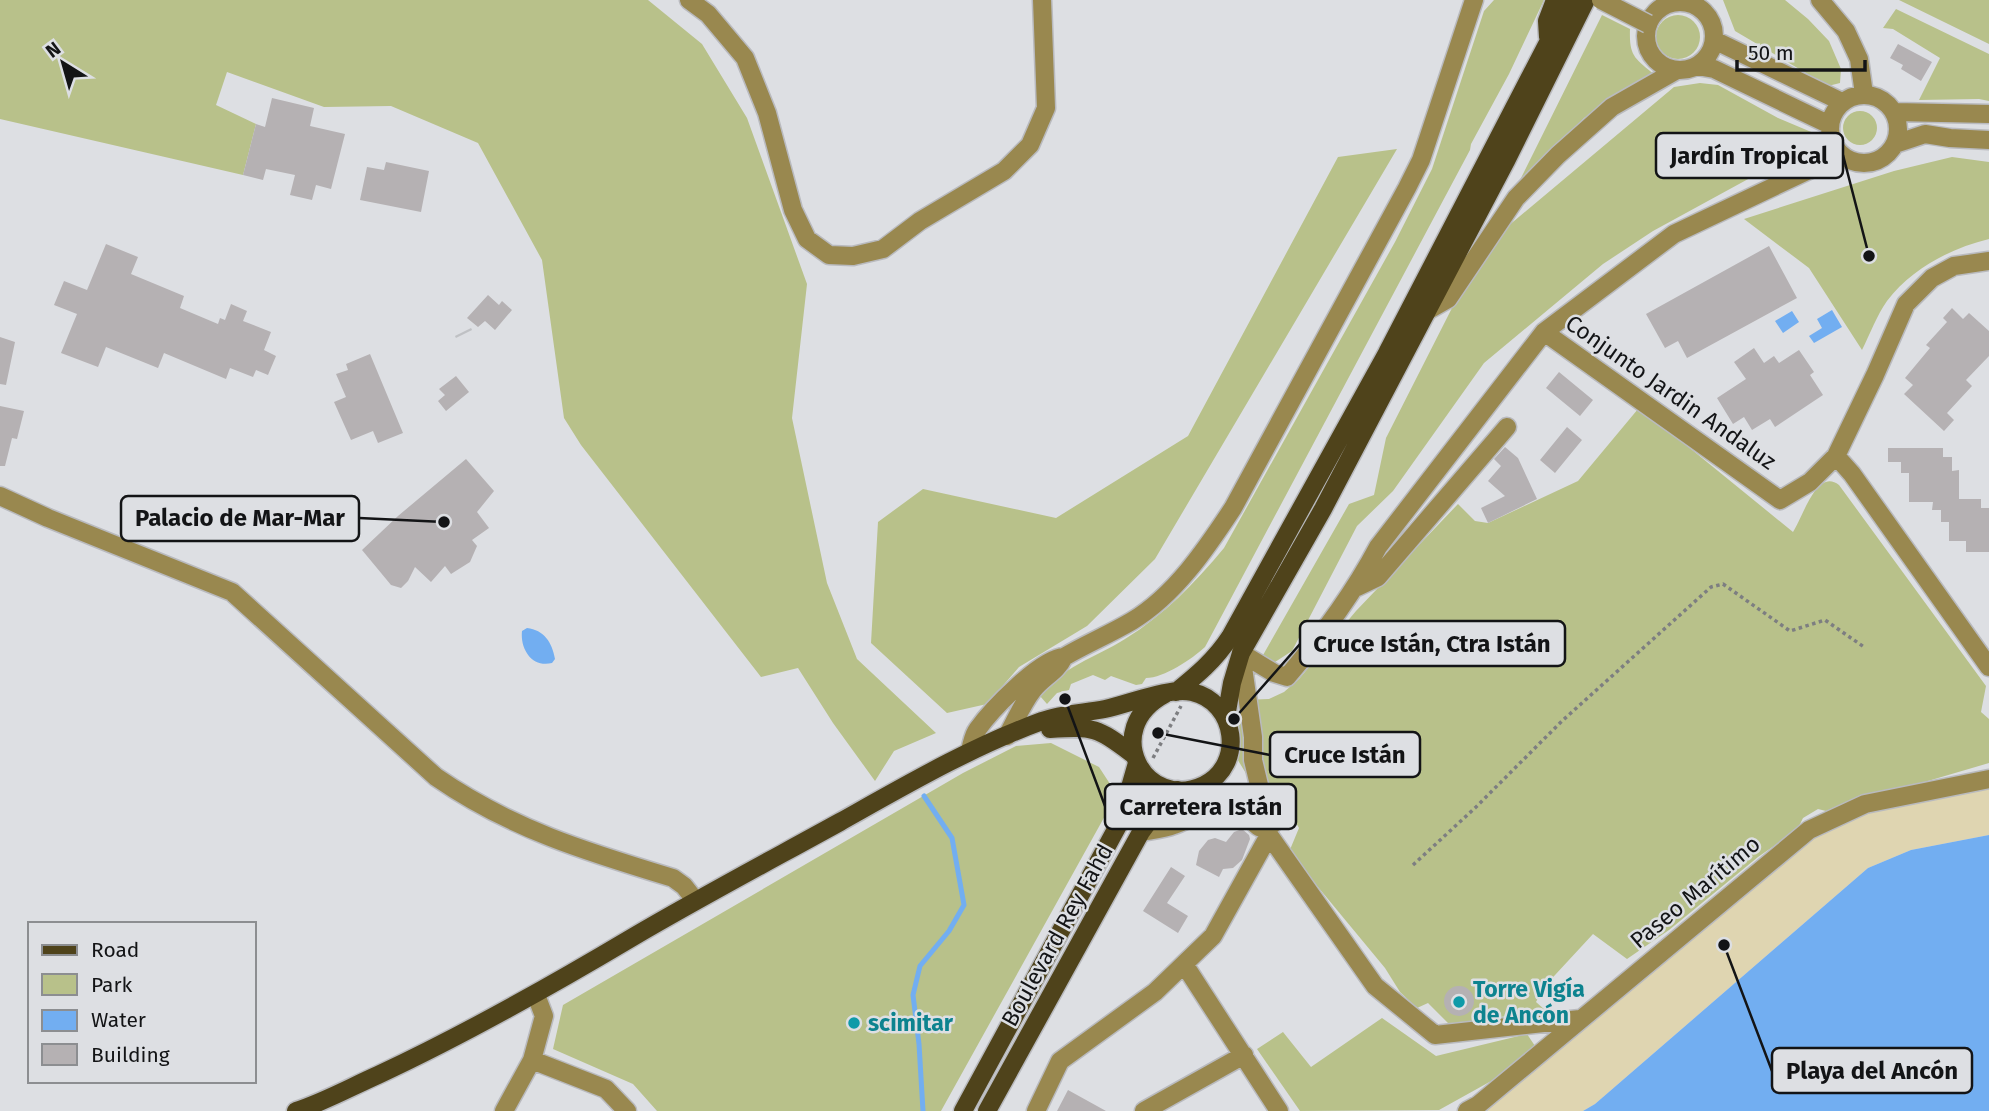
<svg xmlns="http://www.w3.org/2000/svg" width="1989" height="1111" font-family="'Fira Sans',sans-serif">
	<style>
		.green { fill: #b8c18a }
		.sand { fill: #dfd5b1 }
		.water { fill: #72aef1 }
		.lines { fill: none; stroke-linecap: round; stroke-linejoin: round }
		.stream { stroke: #72aef1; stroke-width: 5 }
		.building { fill: #b5b1b3 }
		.minor-tunnel { stroke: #bfc1c4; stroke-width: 18; stroke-dasharray: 18 9; stroke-linecap: butt }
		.minor-casing { stroke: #b9babe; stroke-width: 21 }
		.major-casing { stroke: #b9babe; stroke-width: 21 }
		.path { stroke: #7d7e81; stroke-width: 3.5; stroke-dasharray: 3.5 3.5; stroke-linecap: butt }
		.minor { stroke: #99884f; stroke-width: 18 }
		.major { stroke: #4f431b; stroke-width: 18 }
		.minor-bridge-casing { stroke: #b9babe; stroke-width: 21; stroke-linecap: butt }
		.minor-bridge { stroke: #99884f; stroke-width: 18 }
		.culture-dot { fill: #0f9aa8; stroke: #dddfe3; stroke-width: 2.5 }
		.labels { text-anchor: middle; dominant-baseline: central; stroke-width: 5; stroke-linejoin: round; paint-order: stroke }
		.street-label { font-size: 23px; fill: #131416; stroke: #dddfe3 }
		.culture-label { font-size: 23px; font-weight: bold; fill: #0d838f; stroke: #dddfe3; text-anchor: start }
		.leader { fill: none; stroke: #131416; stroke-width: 2.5 }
		.callout-dot { fill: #131416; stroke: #dddfe3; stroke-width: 2.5 }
		.callout { fill: #dddfe3; stroke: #131416; stroke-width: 2.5 }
		.callout-label { font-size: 24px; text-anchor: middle; font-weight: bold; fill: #131416 }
	</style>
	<rect width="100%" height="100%" fill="#dddfe3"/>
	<path class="green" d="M0 0H648L702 44 747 118 807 284 792 418 827 583 857 659 936 733 894 751 875 781 833 723 798 668 761 677 581 445 564 418 542 260 478 143 391 106 324 107 227 72 216 105 256 124 243 175 0 119Z
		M1494 0H1544L1509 74 1471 144 1470 150 1205 647C1192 659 1164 678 1146 678L1142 684 1136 685 1111 676 1105 680 1093 675 1071 684 1069 690 1057 693 1047 704 1040 696C1059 668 1097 657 1125 639 1164 615 1195 583 1224 548L1395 242 1432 169 1484 11Z
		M1723 0H1785L1808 19 1829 41 1841 69 1840 83 1828 86 1735 31Z
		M1899 0H1989V44Z
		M1896 9 1989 54V101L1979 99 1919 100 1940 58 1893 29 1883 28Z
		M1656 37a22 22 0 1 1 44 0a22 22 0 1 1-44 0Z
		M1602 15 1630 29C1629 57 1635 58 1655 75L1627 90 1584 118 1518 184Z
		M1700 83 1718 85 1778 118 1816 134 1813 149 1761 172 1653 231 1603 264 1484 363 1393 491 1357 526 1292 651 1250 678 1349 504 1374 495 1386 438 1483 247 1674 87Z
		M1843 128a17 17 0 1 1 34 0a17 17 0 1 1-34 0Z
		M1397 149 1155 559 1087 626 1019 667 987 704 947 713 871 643 878 522 923 489 1056 518 1188 436 1338 157Z
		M1952 157 1989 162V239C1951 248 1911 269 1887 301 1877 315 1870 334 1862 350L1809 268 1744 219 1894 171Z
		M1638 409 1659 423 1793 532C1803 517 1817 467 1839 485L1986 686 1981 712 1989 719V763L1826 811 1818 809 1803 818 1797 830 1758 857 1669 930 1627 959 1593 934 1543 988 1536 1002 1545 1010 1450 1025 1428 1003 1417 1008 1400 992 1385 968 1289 852 1299 828C1286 804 1285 813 1267 799 1251 786 1236 756 1225 738L1245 700 1269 699 1284 692 1299 679 1356 611 1458 504 1475 521 1488 523 1578 481Z
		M1051 743 1099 767 1112 787 1111 805 941 1111H657L633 1084 553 1049 563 1005 963 773 1016 746Z
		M1382 1018 1436 1056 1527 1034 1535 1046 1530 1052 1502 1075 1439 1110 1300 1111 1257 1049 1283 1032 1311 1067Z"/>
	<path class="sand" d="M1989 779V835L1911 850 1868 868 1595 1104 1583 1111H1467L1809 830 1865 804Z"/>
	<path class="water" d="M1832 310 1842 327 1814 343 1809 336 1822 328 1817 319Z
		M1792 311 1799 322 1783 333 1775 321Z
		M527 628C544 630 552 642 555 659L552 663C532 668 520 649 522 631Z
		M1989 835V1111H1583L1595 1104 1868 868 1911 850Z"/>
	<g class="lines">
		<path class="stream" d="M923 1111 919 1044 913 995 920 966 949 931 964 905 952 838 924 796"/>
	</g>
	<path class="building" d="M1898 44 1932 62 1921 81 1901 69 1903 65 1890 58Z
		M272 98 314 108 310 126 345 134 331 189 316 185 312 200 290 195 295 175 266 169 263 180 243 175 256 124 265 127Z
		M386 162 429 171 421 212 360 200 367 167 384 170Z
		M106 244 138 257 131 274 184 296 180 308 218 324 220 318 225 320 231 304 247 311 243 321 271 332 264 350 276 356 268 375 256 370 253 377 230 368 226 379 164 353 158 368 106 347 98 367 61 353 77 314 54 305 64 281 87 290Z
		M1769 246 1797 298 1687 358 1678 341 1665 348 1646 314Z
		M488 295 499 305 502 301 512 310 495 330 485 321 478 327 467 318Z
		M1952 308 1963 319 1969 313 1989 331V356L1966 380 1972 386 1947 413 1954 420 1944 431 1904 394 1913 385 1905 378 1930 348 1926 345 1947 322 1943 318Z
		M0 337 15 342 6 385 0 384Z
		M1754 348 1764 363 1774 356 1779 363 1799 350 1814 372 1810 375 1823 395 1775 427 1770 419 1752 430 1744 417 1733 424 1717 398 1746 379 1734 362Z
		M370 354 403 433 378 443 373 431 351 440 334 402 346 397 336 374 348 370 346 364Z
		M1559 372 1593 400 1580 416 1546 388Z
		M456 376 469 392 446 411 438 401 445 395 439 389Z
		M0 406 24 411 17 439 12 438 5 466H0Z
		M1567 427 1582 440 1555 473 1540 460Z
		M1505 447 1518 458 1537 499 1488 523 1481 508 1505 496 1488 481 1501 466 1494 459Z
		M1888 448H1943V457H1952V471L1959 470V499H1981V508H1989V552H1966V541H1949V522H1941V510H1932L1933 502H1909V473H1901V462H1888Z
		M466 459 494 491 477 512 489 528 472 540 477 546 470 562 451 574 445 566 431 582 415 567 408 581 401 588 391 585 362 550 398 516Z
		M1242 829 1249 835 1250 839 1242 860 1233 868 1223 869 1219 877 1196 865 1199 851 1208 840 1215 838 1226 842 1234 832Z
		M1171 867 1185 876 1167 903 1188 916 1178 933 1143 911Z
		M1444 1001a15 15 0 1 1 30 0a15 15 0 1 1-30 0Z
		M1068 1090 1106 1111H1057Z"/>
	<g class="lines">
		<path class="minor-tunnel" d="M463 332 464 334"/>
		<g class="minor-casing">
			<path id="minor" d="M689 0 708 14 745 58 767 113 793 210 807 239 829 255 853 256 883 249 920 221 1004 171 1030 145 1046 108 1042 0
				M1820 0 1846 31 1859 59 1864 94
				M1646 36a34 34 0 1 1 68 0a34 34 0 1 1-68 0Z
				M1714 40 1842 102
				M1697 66 1714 69 1830 125
				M1830 129a34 34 0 1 1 68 0a34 34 0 1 1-68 0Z
				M1895 112 1989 114
				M1895 144 1925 134 1950 138 1989 140
				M1427 311 1448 299 1516 198 1558 155 1612 107 1677 70
				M1544 332 1780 500 1810 482 1836 456 1875 375 1906 304 1932 278 1954 266 1989 261
				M1836 456 1852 474 1989 667
				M0 496 48 518 232 592 436 777C511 829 587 852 673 878L684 886 695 900
				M1357 587 1378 577 1507 427
				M1241 653 1274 673 1287 677C1322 636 1353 594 1378 547L1544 332 1674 234 1811 169 1834 146
				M1241 653 1253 737V760L1264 806
				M1007 736C1016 720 1022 704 1033 690 1043 677 1057 672 1064 657
				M970 750C972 744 973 735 977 730 991 710 1041 658 1064 657 1086 644 1110 634 1132 621 1175 595 1206 549 1233 508L1407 188 1421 160 1474 0
				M1253 817a11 11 0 1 1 22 0a11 11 0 1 1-22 0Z
				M1141 832C1152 830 1164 829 1174 825 1212 812 1211 789 1253 820
				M1184 964 1279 1111
				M532 1060 606 1089 627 1111
				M504 1111 532 1060 544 1016 536 995
				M1036 1111 1060 1061 1155 992 1213 936 1269 835 1375 986 1435 1035 1580 1019
				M1144 1111 1244 1055
				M1467 1111 1478 1105 1809 830 1865 804 1989 779"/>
		</g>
		<g class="major-casing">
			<path id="major" d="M1548 37 1547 21 1555 0
				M1176 692C1197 675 1215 660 1230 637L1387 353 1570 0
				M1226 717 1232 683 1241 653 1323 509 1507 159 1586 0
				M1050 729C1096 726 1097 728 1134 755
				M296 1111C324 1102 351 1087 378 1075 466 1034 549 987 633 937 701 897 771 860 840 822 906 785 971 747 1042 721 1061 714 1084 713 1105 709 1129 704 1169 687 1192 692 1237 702 1245 765 1204 785 1145 813 1099 729 1165 694
				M963 1111 1120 822 1137 763
				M987 1111 1141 832 1158 809 1178 790"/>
		</g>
		<path class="path" d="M1153 758 1181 706
			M1413 865 1476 807 1562 721 1711 587 1723 584 1790 631 1825 620 1864 647"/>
		<use href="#minor" class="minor"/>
		<use href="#major" class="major"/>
		<g class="minor-bridge-casing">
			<path id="minor-bridge" d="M1601 0 1648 24"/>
		</g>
		<use href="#minor-bridge" class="minor-bridge"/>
	</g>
	<g class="culture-dot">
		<circle cx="1459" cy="1002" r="7"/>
		<circle cx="854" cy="1023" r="7"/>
	</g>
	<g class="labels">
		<g class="street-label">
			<text transform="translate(1671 392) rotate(35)">Conjunto Jardin Andaluz</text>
			<text transform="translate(1695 892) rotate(-40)">Paseo Marítimo</text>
			<text transform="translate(1057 935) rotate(-61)">Boulevard Rey Fahd</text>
		</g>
		<g class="culture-label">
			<text x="1473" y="989">Torre Vigía<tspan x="1473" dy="26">de Ancón</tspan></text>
			<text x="868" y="1023">scimitar</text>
		</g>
	</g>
	<path class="leader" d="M1869 256L1843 155M444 522L359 518M1234 719L1300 644M1158 733L1270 755M1065 699L1105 806M1724 945L1772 1071"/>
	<g class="callout-dot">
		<circle cx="1869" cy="256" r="7"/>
		<circle cx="444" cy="522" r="7"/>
		<circle cx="1234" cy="719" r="7"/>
		<circle cx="1158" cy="733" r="7"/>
		<circle cx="1065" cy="699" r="7"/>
		<circle cx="1724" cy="945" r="7"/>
	</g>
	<g class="callout">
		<rect x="1656" y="133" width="187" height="45" rx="7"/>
		<rect x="121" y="496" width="238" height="45" rx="7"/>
		<rect x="1300" y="621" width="265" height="45" rx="7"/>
		<rect x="1270" y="732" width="150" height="45" rx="7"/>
		<rect x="1105" y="784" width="191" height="45" rx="7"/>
		<rect x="1772" y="1048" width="200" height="45" rx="7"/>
	</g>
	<g class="callout-label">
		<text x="1749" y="164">Jardín Tropical</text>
		<text x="240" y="526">Palacio de Mar-Mar</text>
		<text x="1432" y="652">Cruce Istán, Ctra Istán</text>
		<text x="1345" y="763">Cruce Istán</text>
		<text x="1201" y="815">Carretera Istán</text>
		<text x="1872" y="1079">Playa del Ancón</text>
	</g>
	<rect x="28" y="922" width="228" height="161" fill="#dddfe3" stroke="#8c8e91" stroke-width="2"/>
	<rect x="42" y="945" width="35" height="10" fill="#4f431b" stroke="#8c8e91" stroke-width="2"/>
	<text x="91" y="957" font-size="21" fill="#131416">Road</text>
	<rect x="42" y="974" width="35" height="21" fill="#b8c18a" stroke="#8c8e91" stroke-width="2"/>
	<text x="91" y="992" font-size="21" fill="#131416">Park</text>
	<rect x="42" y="1010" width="35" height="21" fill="#72aef1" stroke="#8c8e91" stroke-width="2"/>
	<text x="91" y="1027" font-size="21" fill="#131416">Water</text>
	<rect x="42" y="1044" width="35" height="21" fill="#b5b1b3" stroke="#8c8e91" stroke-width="2"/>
	<text x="91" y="1062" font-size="21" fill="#131416">Building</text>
	<g transform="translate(63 63) rotate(323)" stroke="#dddfe3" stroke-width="5" paint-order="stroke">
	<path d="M0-5L12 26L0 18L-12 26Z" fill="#131416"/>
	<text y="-10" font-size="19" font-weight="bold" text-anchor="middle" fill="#131416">N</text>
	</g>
	<path d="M1737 60v10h128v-10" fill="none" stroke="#131416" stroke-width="3.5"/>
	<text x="1748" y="60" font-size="21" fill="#131416" stroke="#dddfe3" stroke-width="5" paint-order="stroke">50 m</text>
</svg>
